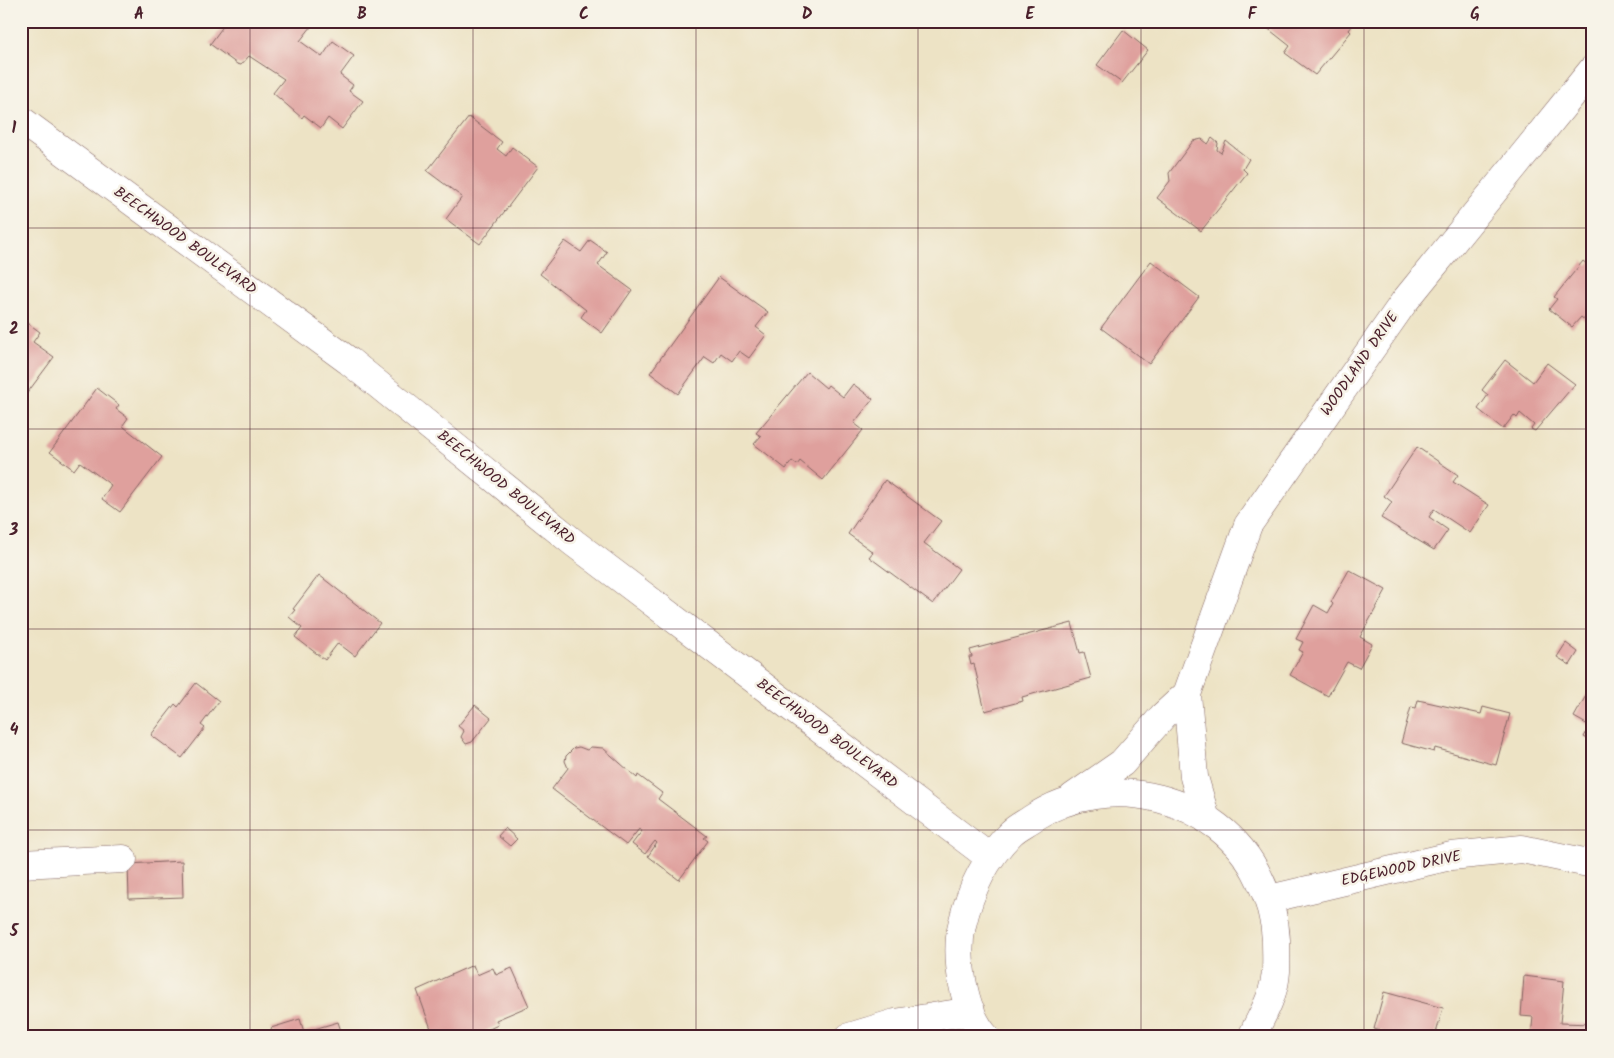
<svg xmlns="http://www.w3.org/2000/svg" width="1614" height="1058" font-family="Kalam,sans-serif">
	<style>
		.building { fill: #dfa09d }
		.lines { fill: none; stroke-linecap: round; stroke-linejoin: round }
		.minor-casing { stroke: #836461; stroke-width: 29 }
		.minor { stroke: #fff; stroke-width: 28 }
		.grid { fill: none; stroke: #4a1f2b; stroke-width: 1; stroke-opacity: 0.55 }
		.labels { text-anchor: middle; dominant-baseline: central; stroke-width: 5; stroke-linejoin: round; paint-order: stroke }
		.street-label { font-size: 15px; fill: #4a1f2b; stroke: #f7f3e8 }
		.neatline { fill: none; stroke: #4a1f2b; stroke-width: 2 }
		.grid-label { font-size: 16px; text-anchor: middle; font-weight: bold; fill: #4a1f2b }
	</style>
	<rect width="100%" height="100%" fill="#f7f3e8"/>
	<filter id="ink" filterUnits="userSpaceOnUse"><feTurbulence type="fractalNoise" baseFrequency=".02" numOctaves="2"/><feDisplacementMap in="SourceGraphic" scale="10" xChannelSelector="R" yChannelSelector="G"/><feConvolveMatrix kernelMatrix="1 2 1 2 8 2 1 2 1" color-interpolation-filters="sRGB"/></filter>
	<filter id="wash" filterUnits="userSpaceOnUse"><feTurbulence type="fractalNoise" baseFrequency=".0096" numOctaves="4" result="noise"/><feDisplacementMap in="SourceGraphic" scale="20" xChannelSelector="R" yChannelSelector="G"/><feGaussianBlur stdDeviation="1.12" result="paint"/><feColorMatrix in="noise" values="0 0 0 0 0 0 0 0 0 0 0 0 0 0 0 0 0 1.4 0 .05"/><feComposite in="paint" operator="in"/></filter>
	<g filter="url(#wash)">
		<rect width="100%" height="100%" fill="#ede3c5"/>
		<g id="blocks">
			<path class="building" d="M227 21H267L270 24 272 21H303L311 27 300 41 322 57 333 41 354 56 340 75 353 85 349 91 363 101 342 129 328 118 321 128 304 115 302 118 273 93 284 79 249 56 241 65 237 64 210 44Z
				M1270 21H1356L1349 30 1351 32 1315 75 1285 53 1290 46 1266 27Z
				M1123 30 1148 50 1122 83 1097 65Z
				M469 117 502 142 497 149 506 156 512 147 538 167 480 244 446 219 462 197 427 171Z
				M1212 138 1218 143 1217 150 1221 153 1226 141 1249 159 1243 169 1247 173 1201 231 1157 198 1170 181 1169 173 1193 141 1202 139 1208 144Z
				M590 240 607 252 598 265 632 290 602 333 581 317 586 310 540 274 565 241 581 252Z
				M1593 259V327L1581 317 1572 327 1549 309 1557 299 1554 297 1583 261 1588 265Z
				M1151 261 1199 297 1149 364 1101 328Z
				M719 277 768 312 756 327 766 335 749 358 739 351 732 361 721 353 714 363 705 357 678 394 650 373Z
				M21 318 40 332 33 342 54 357 25 396 21 393Z
				M1505 360 1533 382 1547 363 1575 384 1535 431 1531 429 1534 425 1520 413 1517 418 1514 415 1503 429 1478 409 1488 395 1482 390Z
				M807 372 826 388 828 385 843 397 853 384 873 399 854 423 863 430 823 480 800 461 797 465 792 461 786 469 754 444 761 436 756 433Z
				M97 388 119 405 116 409 128 418 123 425 124 427 162 457 120 512 102 499 111 485 80 462 74 470 50 452Z
				M1417 447 1458 475 1453 482 1489 505 1470 533 1434 509 1429 517 1448 530 1434 550 1381 518 1392 502 1384 496Z
				M885 480 941 521 924 543 959 569 933 604 869 557 873 552 848 534Z
				M1349 570 1386 590 1360 637 1372 644 1359 668 1347 662 1328 696 1290 675 1303 652 1299 650 1303 642 1296 639 1314 605 1328 613 1333 604 1331 602Z
				M319 575 380 623 355 656 338 643 325 660 295 637 302 628 289 617 295 610 293 609Z
				M1072 623 1080 653 1084 652 1091 678 1022 697 1023 701 985 711 974 664 971 665 969 657H972L970 650Z
				M1566 643 1578 652 1570 665 1557 657Z
				M196 683 219 701 201 725 205 728 182 758 151 735 175 704 178 707Z
				M1588 692 1593 695V742L1584 737 1590 726 1574 717Z
				M1418 700 1481 714 1483 707 1510 714 1496 765 1435 748 1434 752 1401 743 1411 707 1416 708Z
				M475 705 491 718 472 742 466 744 461 737 464 731 458 726Z
				M579 747 587 750 591 747 603 748 637 778 638 775 662 793 658 799 707 836 704 838 708 841 679 880 648 856 657 843 655 841 645 854 632 844 642 831 639 829 626 845 552 789 568 768 565 761 566 756 574 748Z
				M505 828 517 839 510 846 498 836Z
				M182 861 183 897 129 899 128 864Z
				M473 965 477 975 493 968 496 975 512 968 529 1006 496 1020 498 1025 472 1037H434L417 990Z
				M1524 976 1564 981 1560 1023 1593 1024V1037H1531L1533 1017 1521 1016Z
				M1384 992 1443 1008 1435 1037H1380L1382 1031 1374 1029Z
				M300 1019 304 1032 338 1022 343 1037H274L271 1028Z"/>
		</g>
	</g>
	<g filter="url(#ink)">
		<use href="#blocks" fill-opacity="0" stroke="#836461" stroke-width="1"/>
		<g class="lines">
			<g class="minor-casing">
				<path id="minor" d="M21 120 349 361 574 543 989 857
					M1073 797 1122 763 1163 716 1187 694
					M1206 819 1194 777 1187 694 1248 525 1404 302 1593 69
					M21 864 123 859
					M1269 899 1451 856 1522 849 1593 864
					M849 1037 895 1023 971 1011
					M986 1037C963 1012 955 957 962 925 970 890 985 859 1011 833 1017 827 1026 823 1033 818 1107 769 1220 795 1259 878 1269 898 1275 917 1276 940 1276 957 1278 975 1272 992 1268 1007 1258 1022 1252 1037"/>
			</g>
			<use href="#minor" class="minor"/>
		</g>
	</g>
	<path class="grid" d="M250 21V1037M473 21V1037M696 21V1037M918 21V1037M1141 21V1037M1364 21V1037M21 228H1593M21 429H1593M21 629H1593M21 830H1593"/>
	<g class="labels">
		<g class="street-label">
			<text transform="translate(185 241) rotate(36)">BEECHWOOD BOULEVARD</text>
			<text transform="translate(1360 364) rotate(-55)">WOODLAND DRIVE</text>
			<text transform="translate(506 488) rotate(39)">BEECHWOOD BOULEVARD</text>
			<text transform="translate(827 734) rotate(37)">BEECHWOOD BOULEVARD</text>
			<text transform="translate(1401 869) rotate(-12)">EDGEWOOD DRIVE</text>
		</g>
	</g>
	<rect width="1614" height="1058" fill="none" stroke="#f7f3e8" stroke-width="55"/>
	<rect x="28" y="28" width="1558" height="1002" class="neatline"/>
	<g class="grid-label">
		<text x="139" y="19">A</text>
		<text x="362" y="19">B</text>
		<text x="584" y="19">C</text>
		<text x="807" y="19">D</text>
		<text x="1030" y="19">E</text>
		<text x="1252" y="19">F</text>
		<text x="1475" y="19">G</text>
		<text x="14" y="133">1</text>
		<text x="14" y="334">2</text>
		<text x="14" y="535">3</text>
		<text x="14" y="735">4</text>
		<text x="14" y="936">5</text>
	</g>
</svg>
